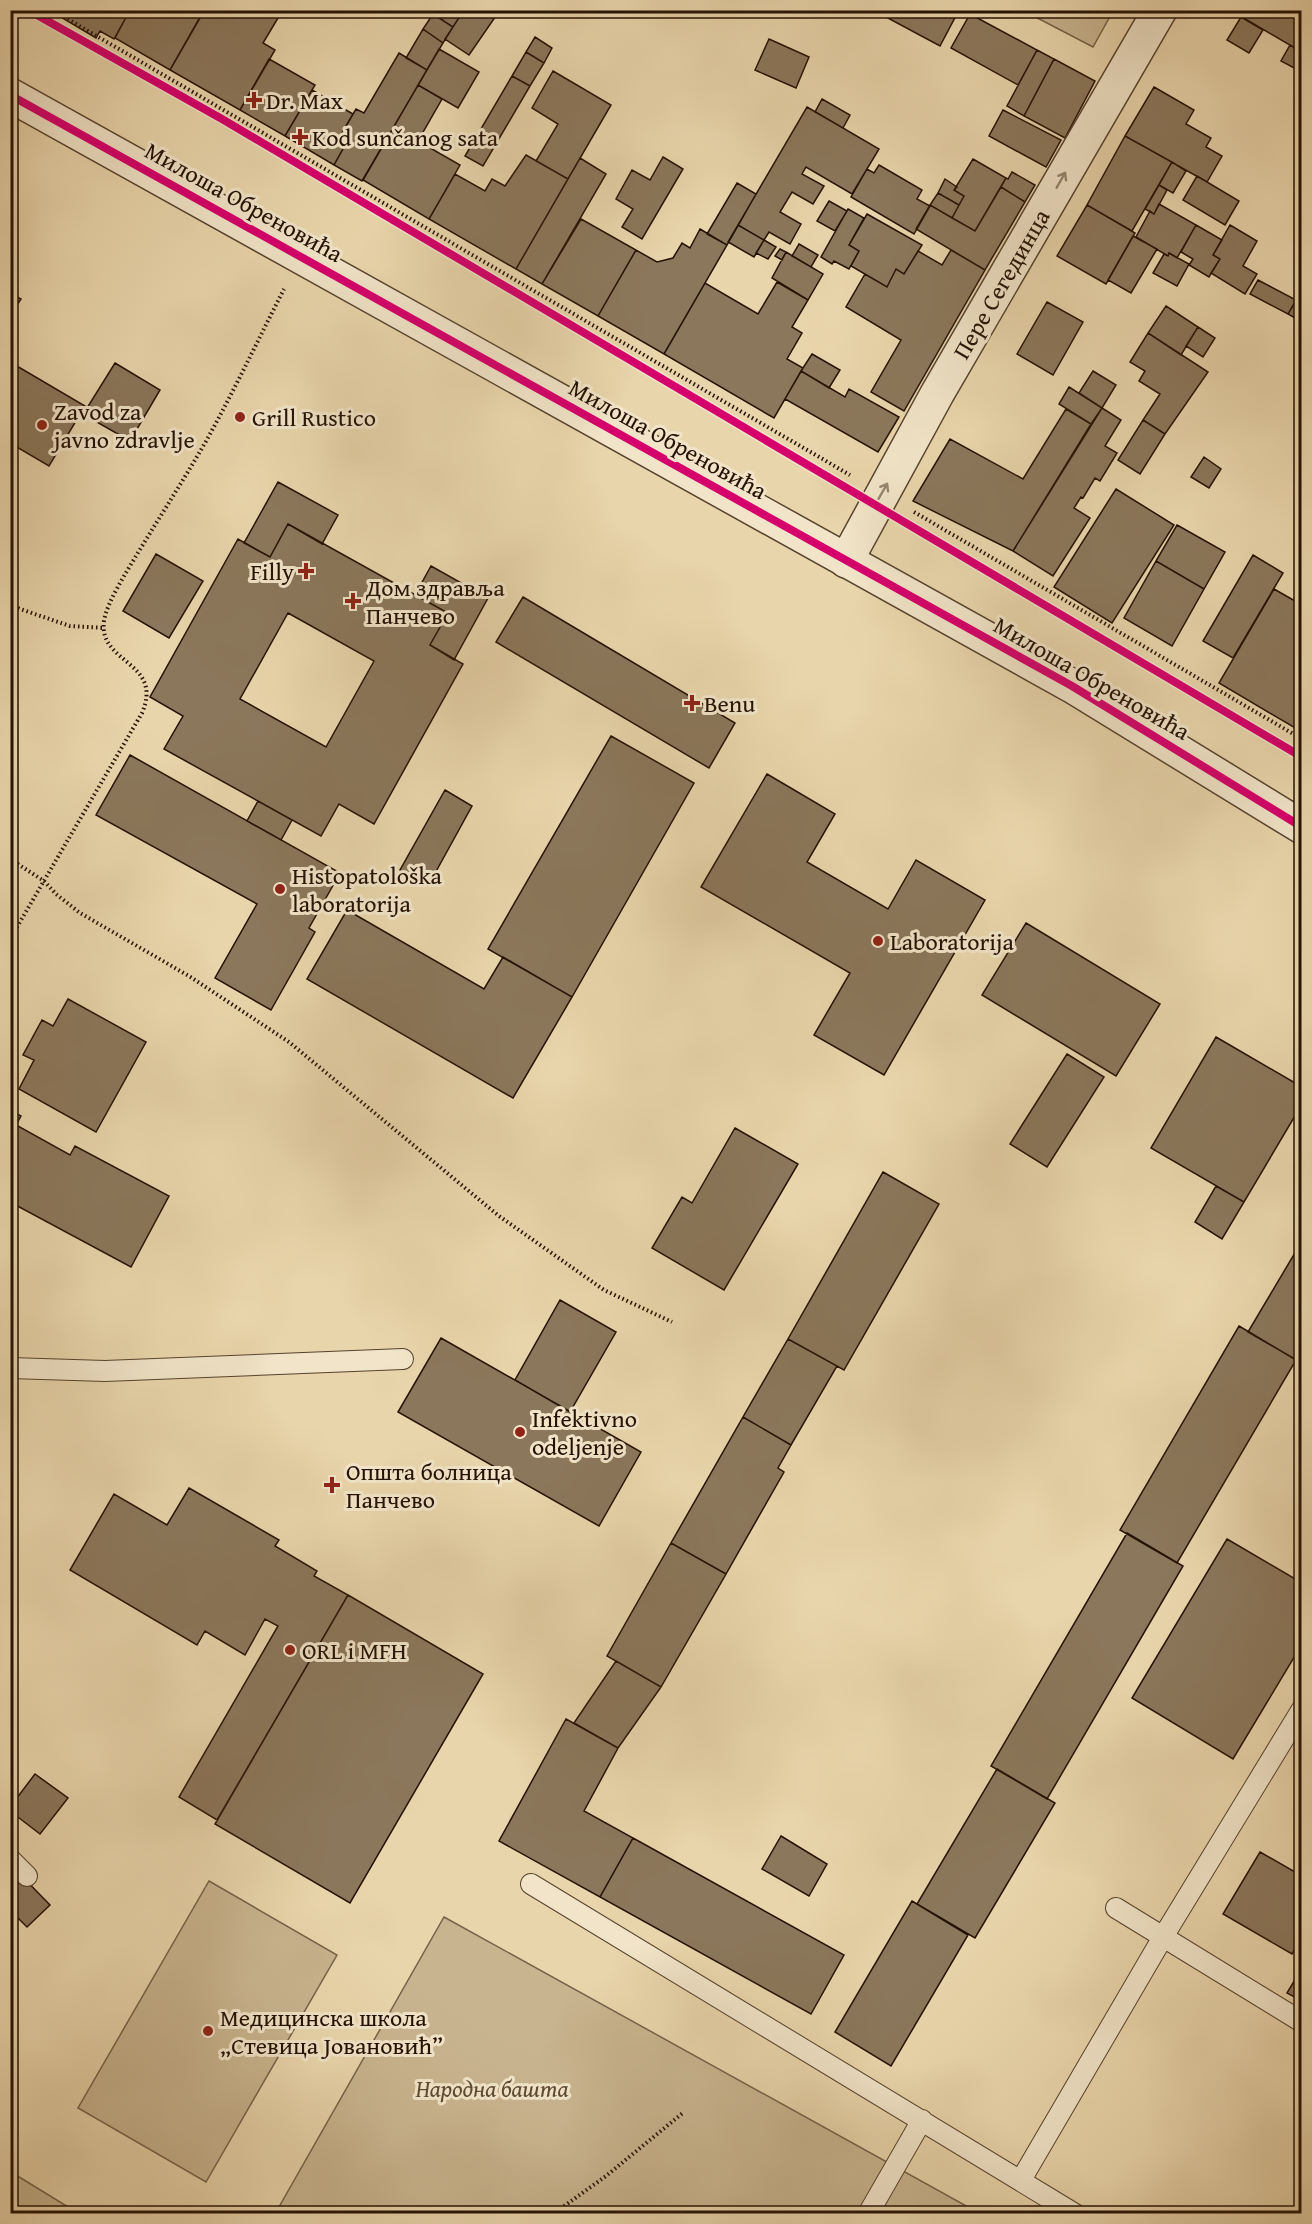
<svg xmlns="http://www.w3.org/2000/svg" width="1312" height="2224" font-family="'Gentium Book Plus',serif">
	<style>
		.green { fill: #c8b48f; stroke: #76624a; stroke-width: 1.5 }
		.building { fill: #8b775b; stroke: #251105; stroke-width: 1.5; fill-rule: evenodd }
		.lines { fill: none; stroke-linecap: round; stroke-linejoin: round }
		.service-casing { stroke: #56422e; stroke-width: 22 }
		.minor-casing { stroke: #56422e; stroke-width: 36 }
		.tertiary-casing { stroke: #56422e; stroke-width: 36 }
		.path { stroke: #251105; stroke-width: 4; stroke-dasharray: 1.5 3; stroke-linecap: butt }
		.service { stroke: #f1e4c8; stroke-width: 20 }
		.minor { stroke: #f1e4c8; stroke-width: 33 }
		.tertiary { stroke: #f1e4c8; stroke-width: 33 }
		.cycleway-casing { stroke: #f1e4c8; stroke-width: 11 }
		.cycleway { stroke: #d6006c; stroke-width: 8 }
		.oneway { stroke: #958570 }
		.poi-dot { fill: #8f2418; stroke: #f1e4c8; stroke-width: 2 }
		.labels { text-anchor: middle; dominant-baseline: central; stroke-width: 6; stroke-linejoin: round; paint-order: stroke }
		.poi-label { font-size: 24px; fill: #251105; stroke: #f1e4c8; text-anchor: start }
		.street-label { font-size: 24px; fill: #251105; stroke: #f1e4c8 }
		.park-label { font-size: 24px; font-style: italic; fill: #5e4a35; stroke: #f1e4c8 }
	</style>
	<rect width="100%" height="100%" fill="#e9d5ab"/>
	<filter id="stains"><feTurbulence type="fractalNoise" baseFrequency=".00333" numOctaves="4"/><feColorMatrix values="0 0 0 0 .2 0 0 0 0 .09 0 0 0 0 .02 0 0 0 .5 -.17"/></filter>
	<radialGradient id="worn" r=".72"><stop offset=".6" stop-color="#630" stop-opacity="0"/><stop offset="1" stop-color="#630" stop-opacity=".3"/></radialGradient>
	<path class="green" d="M1024 11H1113L1093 47Z
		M209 1881 337 1955 206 2182 78 2108Z
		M444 1917 979 2213 275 2214Z
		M11 2172 78 2213H11Z"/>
	<path class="building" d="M49 10H130L114 39 100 31 96 38Z
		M130 10H204V11L170 70 115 38Z
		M265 10 278 18 263 43 275 50 240 110 170 70 204 10Z
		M428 10H464L453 27Z
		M464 10H500L469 55 445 39Z
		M873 10H959L940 46Z
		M1230 10H1282L1302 22V48L1300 51Z
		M433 14 453 27 443 43 423 29Z
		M970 14 1037 50 1018 85 951 48Z
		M1241 17 1263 30 1249 53 1227 40Z
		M423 29 443 43 427 70 406 58Z
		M535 37 552 48 544 63 526 52Z
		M769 39 809 57 796 88 755 70Z
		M1290 45 1302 52 1300 71 1281 61Z
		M439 49 479 72 458 108 418 85Z
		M1037 50 1054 59 1024 116 1007 106Z
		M526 52 544 63 530 86 512 76Z
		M399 53 427 70 362 181 334 165 344 147 336 143 356 109 364 113Z
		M269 59 315 85 285 136 240 110Z
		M1054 59 1095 81 1065 138 1024 116Z
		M553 71 611 105 568 179 536 161 558 124 532 108Z
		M512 76 530 86 483 166 465 156Z
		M418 85 442 99 418 141 460 165 429 219 363 180Z
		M1154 87 1194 110 1186 124 1211 138 1206 147 1222 156 1207 182 1125 136Z
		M312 90 353 114 336 143 344 147 334 165 285 136Z
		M822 99 850 115 843 128 815 112Z
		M807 107 879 149 852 194 806 167 802 174 824 186 813 204 792 192 780 212 801 224 790 244 769 232 764 240 738 225Z
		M1003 110 1061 140 1046 167 989 136Z
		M1125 136 1172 162 1132 231 1087 205Z
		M526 155 568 179 516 269 429 219 455 174 485 191 492 179 505 186Z
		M663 157 683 169 642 239 622 227 633 209 616 199 632 170 650 180Z
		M580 158 606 174 542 284 516 269Z
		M973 159 1006 178 975 231 952 218 964 196 954 190Z
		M1172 162 1186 171 1173 193 1159 185Z
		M879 165 922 190 917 199 930 206 914 234 851 197 867 169 874 173Z
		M1012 172 1035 185 1025 202 1001 187 1006 178 1008 179Z
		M1197 176 1239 201 1225 225 1183 200Z
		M945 179 957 187 954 190 964 196 959 205 938 193Z
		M737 183 756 194 727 245 707 234Z
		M1159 185 1167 190 1154 214 1145 209Z
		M1001 187 1025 202 985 270 916 229 930 205 975 231Z
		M938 193 959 205 952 218 930 205Z
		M829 201 847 211 835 231 817 221Z
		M1159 204 1196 225 1177 258 1169 253 1168 256 1136 237 1150 211 1154 214Z
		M1087 205 1135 233 1106 284 1057 256Z
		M848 209 864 218 849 245 859 251 849 269 834 261 832 264 821 257Z
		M867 214 922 245 904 274 896 269 887 287 851 266 859 251 849 245Z
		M581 219 636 250 598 316 542 284Z
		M738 225 764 240 754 257 728 242Z
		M1196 225 1222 240 1213 255 1220 259 1209 277 1189 265 1193 259 1181 252Z
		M1230 225 1257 241 1243 266 1257 274 1245 294 1211 273 1220 259 1213 255Z
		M700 229 727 245 664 354 598 316 636 250 657 262 673 258 682 243 690 248Z
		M1133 236 1157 249 1131 293 1108 280Z
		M764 240 776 247 768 259 756 253Z
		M799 244 818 255 811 267 792 256Z
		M780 249 786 252 782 260 775 256Z
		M951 250 985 270 904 411 871 392 901 340 846 307 865 274 887 287 896 269 904 274 918 251 942 265Z
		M786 252 823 274 808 300 772 278Z
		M1169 253 1189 264 1177 286 1153 273 1164 254 1168 256Z
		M1258 280 1296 300 1288 314 1250 294Z
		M777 282 808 300 792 327 802 333 787 359 803 368 774 418 664 354 705 283 758 314Z
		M1302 290V322L1288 314Z
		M10 293 21 299 10 316Z
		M1047 302 1083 322 1053 375 1017 354Z
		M1166 306 1198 327 1181 355 1148 333Z
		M1198 327 1215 338 1203 357 1186 346Z
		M1148 333 1208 372 1165 434 1143 420 1160 394 1139 381 1145 371 1130 362Z
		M812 354 840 370 829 388 801 371Z
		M10 362 85 406 49 466 10 443Z
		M115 363 160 390 130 441 95 421 99 415 87 408Z
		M801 371 845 397 849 389 899 417 878 452 785 399Z
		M1093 371 1116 385 1102 408 1079 393Z
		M1069 387 1102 408 1091 424 1059 404Z
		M1102 408 1121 420 1105 446 1117 453 1100 481 1095 478 1083 498 1081 497 1074 508 1090 518 1053 576 1013 551Z
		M1066 409 1091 424 1013 551 913 501 950 439 1023 479Z
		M1143 420 1165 434 1140 474 1118 460Z
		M1204 457 1221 469 1209 488 1191 477Z
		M278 482 338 515 322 544 288 524 270 557 244 543Z
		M1116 489 1174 525 1112 623 1054 587Z
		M288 524 448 613 430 645 463 664 374 824 339 804 321 836 164 749 183 716 150 697 238 539 270 557ZM288 613 374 661 326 747 240 699Z
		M1177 525 1225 552 1204 589 1156 561Z
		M156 554 203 581 169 638 123 611Z
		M1253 555 1283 573 1233 658 1203 641Z
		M1156 561 1204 589 1172 646 1124 618Z
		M431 566 488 598 454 660 430 645 448 613 415 595Z
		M1274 589 1302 605V732L1219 683Z
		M523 597 735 723 709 768 496 642Z
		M611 736 694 783 572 997 488 949Z
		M130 755 340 873 309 928 315 932 271 1010 215 978 257 904 96 815Z
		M767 774 835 814 807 862 888 909 916 860 985 900 884 1075 814 1035 850 973 701 887Z
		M445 790 472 806 428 886 400 870Z
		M258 801 292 820 281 840 247 821Z
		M347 910 484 989 503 957 572 997 513 1098 307 979Z
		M1026 923 1160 1004 1116 1076 982 995Z
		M68 999 146 1042 96 1132 19 1089 34 1060 23 1055 42 1020 53 1026Z
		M1216 1037 1302 1087V1104L1244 1202 1151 1148Z
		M1067 1054 1104 1077 1047 1167 1010 1144Z
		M10 1110 21 1116 16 1125 70 1155 75 1146 169 1196 131 1267 10 1202Z
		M735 1128 798 1164 724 1290 652 1248 682 1197 692 1203Z
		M883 1172 939 1204 844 1370 788 1339Z
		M1216 1186 1244 1202 1222 1239 1195 1222Z
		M1302 1241V1360L1300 1362 1248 1332Z
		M560 1300 616 1332 570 1412 515 1380Z
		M1239 1326 1296 1360 1177 1563 1120 1530Z
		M441 1338 641 1452 599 1526 398 1412Z
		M788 1339 837 1366 791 1445 743 1417Z
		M743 1417 791 1445 778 1468 784 1472 726 1574 671 1543Z
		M189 1488 279 1540 275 1546 317 1571 314 1576 348 1595 217 1820 179 1797 278 1626 265 1619 245 1655 205 1631 197 1645 70 1570 114 1494 167 1525Z
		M1127 1533 1183 1566 1047 1799 991 1766Z
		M1227 1539 1302 1583V1644L1233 1759 1132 1698Z
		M671 1543 726 1574 661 1687 607 1656Z
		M348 1595 483 1674 350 1903 215 1824Z
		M616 1661 661 1687 618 1748 574 1723Z
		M566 1719 618 1748 584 1811 633 1838 600 1897 499 1841Z
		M997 1769 1055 1803 975 1938 917 1904Z
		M35 1774 68 1798 40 1834 10 1811V1807Z
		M781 1836 827 1864 809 1896 762 1869Z
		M633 1838 844 1955 811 2014 600 1897Z
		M1260 1852 1302 1876V1938L1292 1954 1223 1914Z
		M10 1864 50 1905 27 1927 10 1910Z
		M912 1901 968 1935 891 2066 835 2032Z
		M1302 1968V2001L1287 1993Z"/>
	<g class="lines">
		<g class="service-casing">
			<path id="service" d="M10 1368 105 1371 403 1359
				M10 1859 27 1876
				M531 1884 1075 2214
				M1116 1908 1302 2022
				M1021 2180 1163 1937 1302 1709
				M868 2214 922 2120"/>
		</g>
		<g class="minor-casing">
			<path id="minor" d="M846 561 937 394 1160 10"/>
		</g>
		<g class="tertiary-casing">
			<path id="tertiary" d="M10 95 1072 686 1302 827"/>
		</g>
		<path class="path" d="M52 10 850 475
			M914 512 1302 739
			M10 604 20 609 70 626 104 628
			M10 859 44 881 56 894 80 913 189 976 289 1042 499 1216 604 1290 672 1322
			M10 939 142 713C164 661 98 664 104 621 107 602 126 573 136 556 159 518 183 481 205 443 233 393 258 340 284 289
			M553 2214 606 2176 684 2112"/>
		<use href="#service" class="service"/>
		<use href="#minor" class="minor"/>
		<use href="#tertiary" class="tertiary"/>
		<g class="cycleway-casing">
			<path id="cycleway" d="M28 10 222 119 1302 757
				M10 95 1072 686 1302 827"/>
		</g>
		<use href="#cycleway" class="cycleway"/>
	</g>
	<defs><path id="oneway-shaft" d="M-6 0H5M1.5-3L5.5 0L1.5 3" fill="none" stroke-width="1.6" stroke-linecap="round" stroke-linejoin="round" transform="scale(1.5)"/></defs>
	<g class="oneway">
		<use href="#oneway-shaft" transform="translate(1061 180) rotate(-60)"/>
		<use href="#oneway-shaft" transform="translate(883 491) rotate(-60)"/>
	</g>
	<g class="poi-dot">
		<path d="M251 91h6v6h6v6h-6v6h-6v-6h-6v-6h6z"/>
		<path d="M297 128h6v6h6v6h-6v6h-6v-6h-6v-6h6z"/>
		<circle cx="240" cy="417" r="6"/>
		<circle cx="42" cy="425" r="6"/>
		<path d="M303 562h6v6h6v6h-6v6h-6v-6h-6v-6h6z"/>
		<path d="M350 592h6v6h6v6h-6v6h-6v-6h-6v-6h6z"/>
		<path d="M689 694h6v6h6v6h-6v6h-6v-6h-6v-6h6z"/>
		<circle cx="280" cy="889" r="6"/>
		<circle cx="878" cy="941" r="6"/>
		<circle cx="520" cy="1432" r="6"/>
		<path d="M329 1476h6v6h6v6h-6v6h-6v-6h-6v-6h6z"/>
		<circle cx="290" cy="1650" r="6"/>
		<circle cx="208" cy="2031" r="6"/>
	</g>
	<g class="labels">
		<g class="poi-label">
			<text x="266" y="100">Dr. Max</text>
			<text x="312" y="137">Kod sunčanog sata</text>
			<text x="54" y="411">Zavod za<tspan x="54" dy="28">javno zdravlje</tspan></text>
			<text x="252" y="417">Grill Rustico</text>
			<text x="294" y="571" text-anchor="end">Filly</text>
			<text x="366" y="587">Дом здравља<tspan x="366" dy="28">Панчево</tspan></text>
			<text x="704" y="703">Benu</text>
			<text x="292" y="875">Histopatološka<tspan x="292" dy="28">laboratorija</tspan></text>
			<text x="890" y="941">Laboratorija</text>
			<text x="532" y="1418">Infektivno<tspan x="532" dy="28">odeljenje</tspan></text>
			<text x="346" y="1471">Општа болница<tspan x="346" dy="28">Панчево</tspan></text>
			<text x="302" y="1650">ORL i MFH</text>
			<text x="220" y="2017">Медицинска школа<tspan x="220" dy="28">„Стевица Јовановић”</tspan></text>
		</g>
		<g class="street-label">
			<text transform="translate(244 202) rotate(29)">Милоша Обреновића</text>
			<text transform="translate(1001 284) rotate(-60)">Пере Сегединца</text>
			<text transform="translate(668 439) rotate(29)">Милоша Обреновића</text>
			<text transform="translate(1092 678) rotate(30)">Милоша Обреновића</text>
		</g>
		<g class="park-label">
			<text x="492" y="2088">Народна башта</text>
		</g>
	</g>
	<rect width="1312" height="2224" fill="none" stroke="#e9d5ab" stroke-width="36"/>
	<rect x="12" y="12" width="1288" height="2200" fill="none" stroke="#251105" stroke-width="3"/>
	<rect x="18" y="18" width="1276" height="2188" fill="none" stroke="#251105" stroke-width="1.5"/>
	<rect width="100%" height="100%" filter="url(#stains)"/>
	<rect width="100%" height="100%" fill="url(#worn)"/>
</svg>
